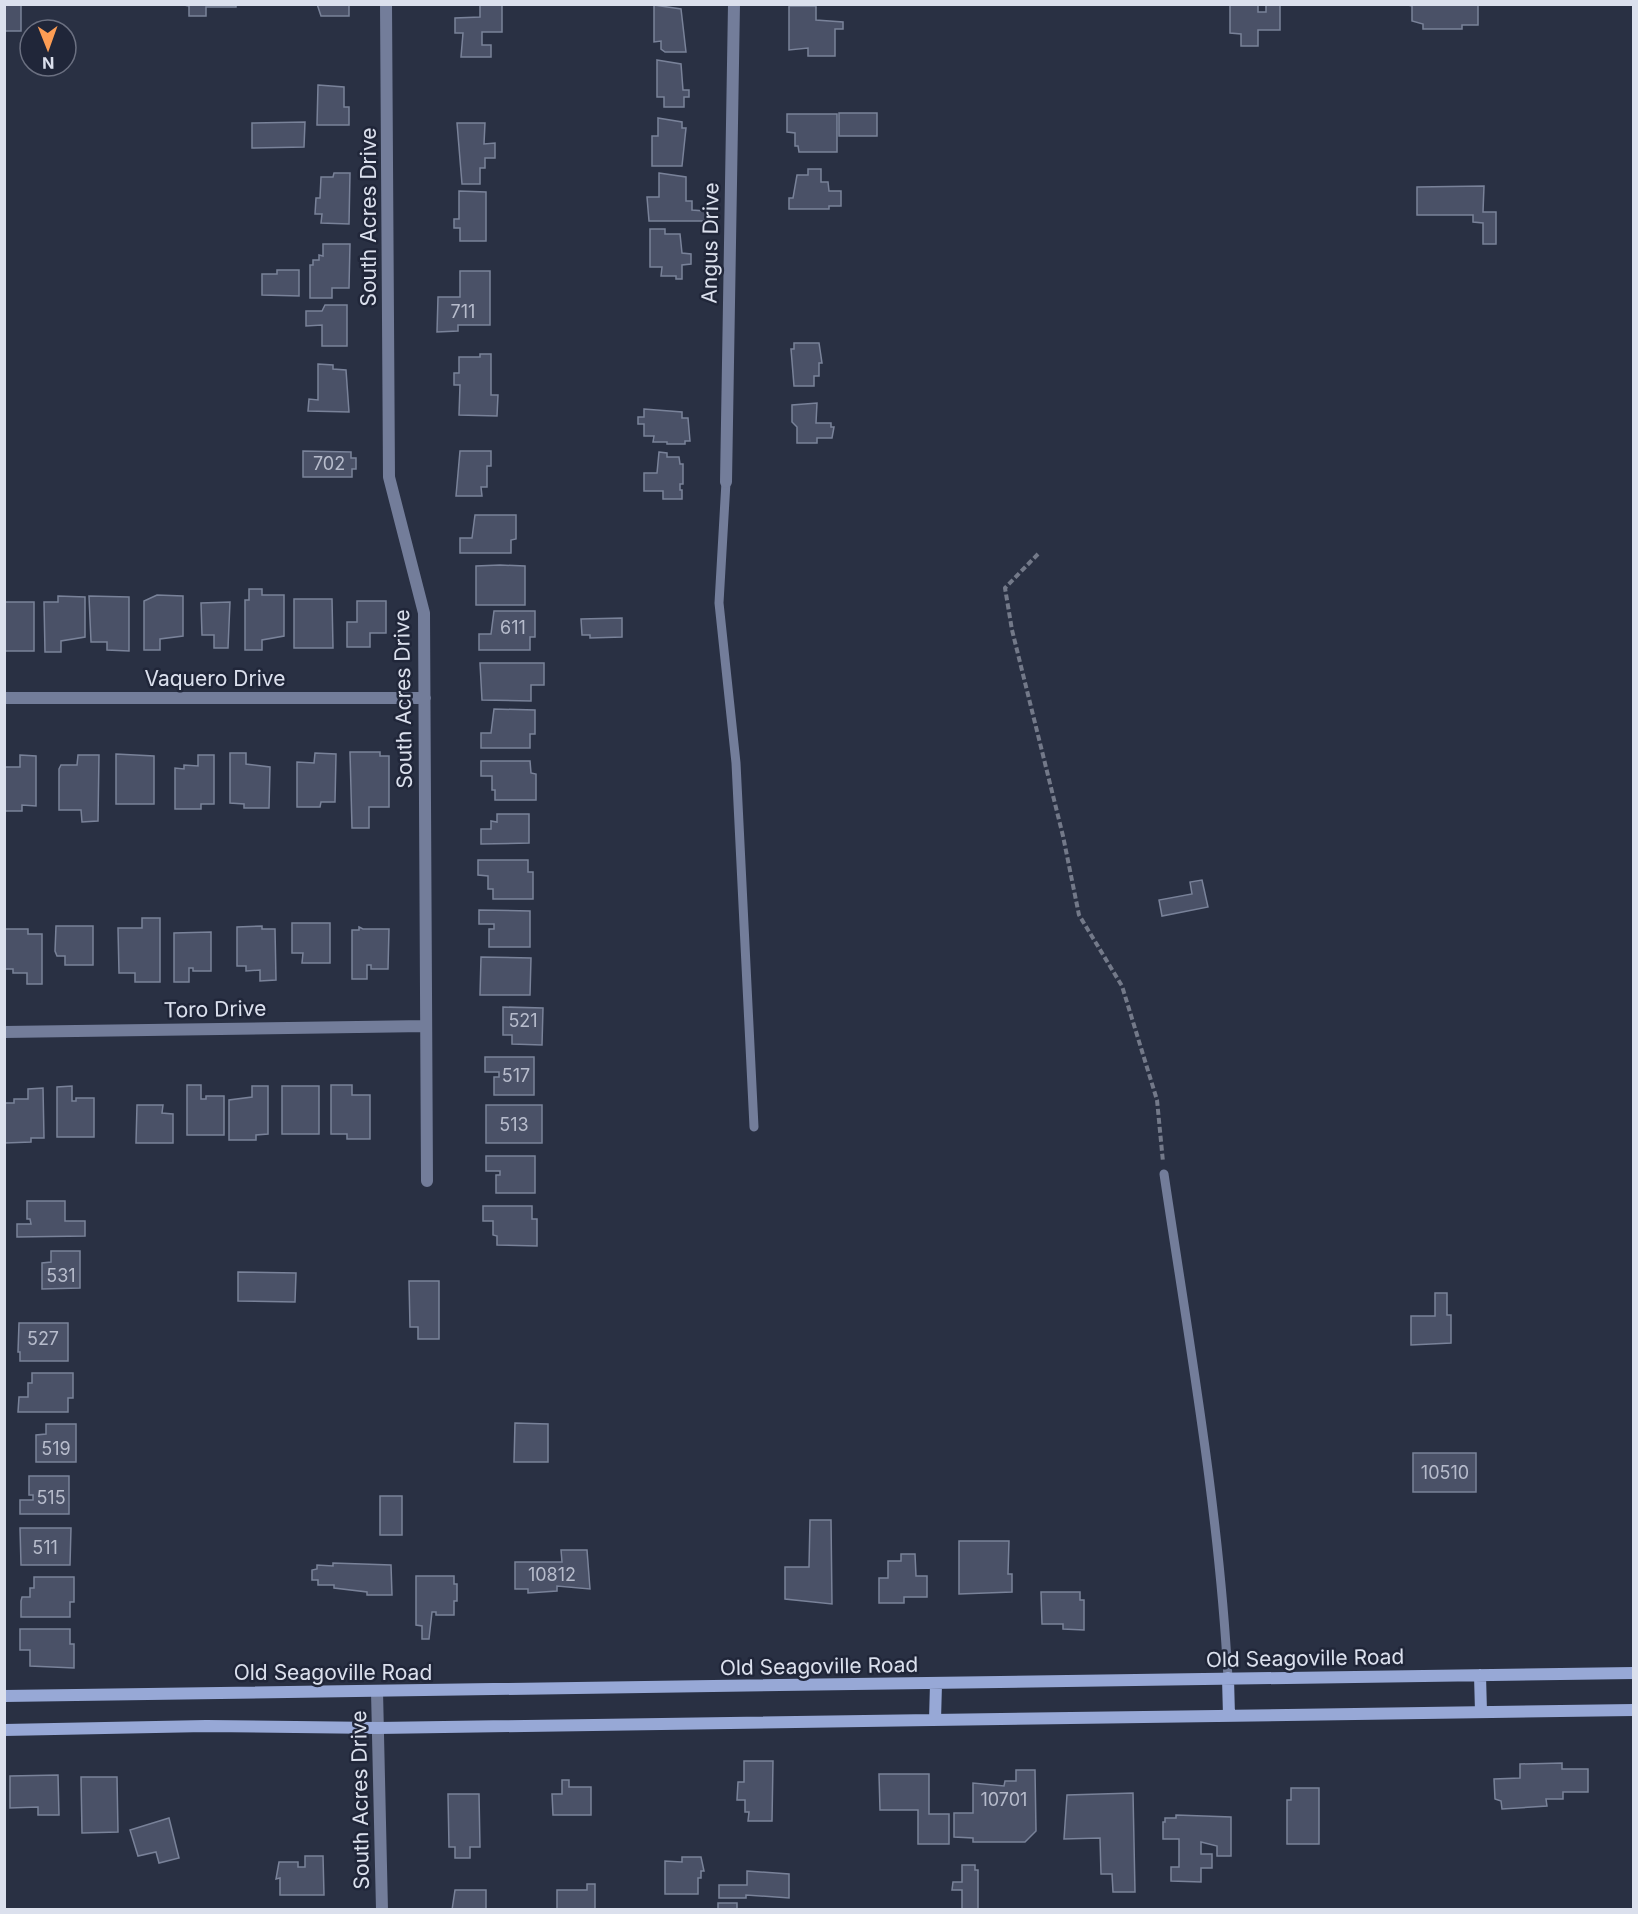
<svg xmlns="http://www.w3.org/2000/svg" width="1638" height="1914" font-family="Inter,sans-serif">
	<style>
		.building { fill: #4a5167; stroke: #798299; stroke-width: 1.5 }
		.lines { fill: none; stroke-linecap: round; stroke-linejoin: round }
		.path { stroke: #737989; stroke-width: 4; stroke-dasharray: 6 3; stroke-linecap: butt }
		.service { stroke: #737d9a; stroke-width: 9 }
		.minor { stroke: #737d9a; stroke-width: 12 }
		.tertiary { stroke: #737d9a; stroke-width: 12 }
		.secondary { stroke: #97a8d6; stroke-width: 12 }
		.labels { text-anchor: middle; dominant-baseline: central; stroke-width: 5; stroke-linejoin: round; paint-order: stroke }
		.number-label { font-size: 18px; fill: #b7bccc }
		.street-label { font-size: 21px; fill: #dbe0ed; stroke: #202639 }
	</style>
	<rect width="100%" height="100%" fill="#293043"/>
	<path class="building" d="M4 4H21V31H4Z
		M179 4H236V7H206V16H189V6Z
		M317 4H349V16H321Z
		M480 4H502V32H482V45H491V57H461L463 33H455V18L480 17Z
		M1230 4H1258V12H1266V5L1280 4V30H1258V46H1241V34L1230 33Z
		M1404 4H1478V25H1462V29H1423V24L1412 21V6Z
		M654 5 681 9 686 52H665L661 49V41L654 42Z
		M789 6H816V20L843 22V29H835V56H808V48L789 50Z
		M657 60 681 64 683 90H689V97H684V107H664V97H657Z
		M318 85 344 87V107H349V125H317Z
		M839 113H877V136H839Z
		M787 114H837V152H799L798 146H795V133L787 132Z
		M658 118 682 122V128H686L682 166H652V136H658Z
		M305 122 304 147 252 148V123Z
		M457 123H485L484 144 495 143V158H485V168H480V184H462Z
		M808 169H821V182H828L829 191H841V206H829V209H789V198H793L797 175H808Z
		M334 173H350L349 224 321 223 322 214H315L316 198H320L321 177H333Z
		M659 173 686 177V201H692V210L705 211V221H649L647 197H659Z
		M1484 186 1483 212H1496V244H1483V223L1473 222V215H1417V187Z
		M459 191 486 192V241H460V228H454V219H459Z
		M650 229H665V234H680L682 253 691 254V264L682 265V279H676V276H661L662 267H650Z
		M323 244H350L349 288H332V298H310V265H313V260H319V255L323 256Z
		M277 270H299V296L262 295V274H277Z
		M460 271H490V325H458V331L437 332 438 297H460Z
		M325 305H347V346H322V325L306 326V311H322Z
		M794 343H819L822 363H819V376H814V386H794L791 349H794Z
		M480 354H491V395H498L497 416 459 415 460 385H454V373H459V357H480Z
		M318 364 333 365V369L346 370 349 412 308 411 309 399 318 400Z
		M817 403 816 423H831V427H834L832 438H817V443H797V427L792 422V405Z
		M644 409 682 412V418H688L690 441H685V444H667V442H653L654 436H644V424H638V417H644Z
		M303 451 351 452V458H356V469H352V477H303Z
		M460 451H491V466H487V487H481L482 496H456Z
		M659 452 667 453V457H679L680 464H683V484H680V490H682V499H663V491H644V473H657Z
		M475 515H516V539L511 540V553H460V538H472Z
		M500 565 525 566V605H476V566Z
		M249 589H262V595H284V636L262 640V650H245V600H249Z
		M157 595 183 596V636L160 639V650H144V601Z
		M58 596 85 597V637L61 641V652H45L44 602H58Z
		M89 596 129 597V651L107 650V642H91Z
		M294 599H332L333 648H294Z
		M357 601H386V633H370V647H347V622H357Z
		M4 602H34V651H4Z
		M230 602 228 648H214V635H202L201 603Z
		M494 611H535V637H530V650H479V634H491Z
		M622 618V637L590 638V635H582L581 619Z
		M480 663H544V685H531V701L482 700Z
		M494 709 535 710V734H530V748H481V733H491Z
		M350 752H380V756H389V807H369V828H352Z
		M230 753H246V764L270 767 269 808H244V804L230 803Z
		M315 753 336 754 335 802H321L320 807H297V762L314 763Z
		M116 754 154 756V804H116Z
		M20 755 36 756V806L22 805V811H4L5 767H20Z
		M78 755H99L98 821 82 822 81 810H59V769L61 765H77Z
		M198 755H214V804H201V809H175V768L184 769V765L198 766Z
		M481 761H530L531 773 536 774V800H495V790H492V776H481Z
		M497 814H529V843L481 844V829H491V821L497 822Z
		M478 860H528V872H533V899H493V889H488V876L478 875Z
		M1202 880 1208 907 1162 916 1159 900 1192 894 1190 882Z
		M479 910 530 911V947H489V929H494V924H479Z
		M142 918H160V982H135V973H119L118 928H142Z
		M292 923H330V963H302L303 953H292Z
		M56 926H93V965H65V956H57L55 951Z
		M262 926V929H275L276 980 260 981V970L246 971V966H237V927Z
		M359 927 363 929H389L388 969H371V965H367V979H352V930H359Z
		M4 929H28V934H42V984H27V973H13V969H4Z
		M211 932V971H193V968H189V982H174V933Z
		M481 957 531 958 530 995H480Z
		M503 1007 543 1008 542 1045 512 1044V1035H503Z
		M485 1057H534V1095H494V1077H499V1072H485Z
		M187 1085H201V1099H206V1096H224V1135H187Z
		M331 1085H352V1095H370V1139H347V1134H331Z
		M72 1086V1101H76V1098H94V1137H57V1087Z
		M252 1086H268V1134L256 1135V1140H229V1100L252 1097Z
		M282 1086H319V1134H282Z
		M43 1088 44 1138H31V1142L5 1143V1103H14V1099H28V1089Z
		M137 1105H163L162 1113 173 1114V1143H136Z
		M486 1105H542V1143H486Z
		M486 1156H535V1193H496V1175H500V1171H486Z
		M27 1201H65V1221H85V1236L17 1237V1224H31L30 1219H27Z
		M483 1206H532V1219H537V1246L497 1245V1236L493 1235V1221H483Z
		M51 1251H80V1288L42 1289V1263L51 1262Z
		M238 1272 296 1273 295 1302 238 1301Z
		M409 1281H439V1339H418V1327H410Z
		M1435 1293H1447V1315H1451V1343L1411 1345V1316H1435Z
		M19 1323H68V1361H20V1352H18Z
		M32 1373H73V1398H68V1412H18L19 1397H28V1383H32Z
		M515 1423 548 1424V1462H514Z
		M46 1424H76V1462H36V1435L46 1434Z
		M1413 1453H1476V1492H1413Z
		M29 1476H69V1514H20V1500H33V1495H29Z
		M380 1496H402V1535H380Z
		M810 1520H831L832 1604 785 1599V1567H809Z
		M20 1528H71L70 1565H21Z
		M959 1541H1009L1008 1574H1012V1592L959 1594Z
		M561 1550H587L590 1589 557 1586V1591L528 1593V1589H515V1562H562Z
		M901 1554H915L916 1576H927V1597H904V1603H879V1578H888V1561H901Z
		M333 1563 391 1565 392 1595H367V1592L334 1588V1585H318V1580H312V1570L317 1569V1565L333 1566Z
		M416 1576H454V1584H457V1601H454V1615H436V1612H432L429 1639H422V1626L416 1625Z
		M34 1577H74V1602H70V1617H21V1601L22 1597H30V1588H34Z
		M1041 1592H1080V1600H1084V1630L1063 1629V1624H1042Z
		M20 1629H70V1644H74V1668L30 1666V1650H20Z
		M744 1761H773L772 1821H748L749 1812H745V1800H737L738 1782H744Z
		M1562 1763V1769H1588V1792H1563V1799H1546L1547 1806 1502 1809 1501 1801 1495 1799 1494 1779 1520 1778V1764Z
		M1016 1770H1035L1036 1831 1025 1842H973V1838L954 1837V1813H973V1783L1004 1786 1005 1781H1016Z
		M879 1774H929V1814H949V1844H918V1810H880Z
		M58 1775 59 1815H38V1807L10 1808V1776Z
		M81 1777H117L118 1832 82 1833Z
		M562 1780H569V1787H591V1815H553L552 1794H562Z
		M1291 1788H1319V1844H1287V1800H1291Z
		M1133 1793 1135 1892H1113L1112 1874H1101L1100 1838 1064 1839 1067 1795Z
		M448 1794H479L480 1847H470V1858H455V1847H449Z
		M1176 1815 1231 1817V1856H1217V1846L1201 1842V1854H1212V1868H1201V1882L1171 1881V1867H1179V1839H1163V1822H1165V1818H1176Z
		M169 1818 179 1858 159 1863 156 1852 138 1856 130 1830Z
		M305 1856H323L324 1895H280V1878L276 1879 279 1862H298V1867H305Z
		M682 1857H701L704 1871H701V1878H698V1894H665V1861L682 1862Z
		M962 1865H975V1870H978V1909H962V1890H952L953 1882H962Z
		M747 1871 789 1874V1898L746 1895V1898H719V1885H747Z
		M587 1884H595V1910H557V1890H587Z
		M455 1890H486V1910H452Z
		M718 1903H737V1910H718Z"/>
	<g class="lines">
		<path class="path" d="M1038 554 1005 588 1012 630 1063 836 1079 915 1122 986 1157 1100 1163 1162"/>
		<path class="service" d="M726 482 719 603 736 763 754 1127
			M1164 1174C1189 1342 1219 1509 1228 1678"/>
		<path class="minor" d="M386 4 389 477 424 613 427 1181
			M726 482 734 4
			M4 698H425
			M4 1032 426 1026"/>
		<path class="tertiary" d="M377 1691 382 1910"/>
		<path class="secondary" d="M1480 1675 1481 1712
			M1228 1678 1229 1716
			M4 1696 1634 1673
			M935 1720 936 1684
			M4 1730 206 1726 378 1728 1634 1710"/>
	</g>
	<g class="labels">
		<g class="number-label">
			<text x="463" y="311">711</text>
			<text x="329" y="463">702</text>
			<text x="513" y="627">611</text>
			<text x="523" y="1020">521</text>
			<text x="516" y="1075">517</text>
			<text x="514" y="1124">513</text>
			<text x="61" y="1275">531</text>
			<text x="43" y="1338">527</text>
			<text x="56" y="1448">519</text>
			<text x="1445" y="1472">10510</text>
			<text x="51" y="1497">515</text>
			<text x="45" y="1547">511</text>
			<text x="552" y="1574">10812</text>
			<text x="1004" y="1799">10701</text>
		</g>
		<g class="street-label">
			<text transform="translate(368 217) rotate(-90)">South Acres Drive</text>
			<text transform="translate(710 243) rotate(-89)">Angus Drive</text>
			<text x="215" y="678">Vaquero Drive</text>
			<text transform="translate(403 699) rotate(-91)">South Acres Drive</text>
			<text transform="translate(215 1009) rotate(-1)">Toro Drive</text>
			<text transform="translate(1305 1658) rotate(-1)">Old Seagoville Road</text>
			<text transform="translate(819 1666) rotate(-1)">Old Seagoville Road</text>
			<text x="333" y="1672">Old Seagoville Road</text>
			<text transform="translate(360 1800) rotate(-91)">South Acres Drive</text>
		</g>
	</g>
	<rect width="1638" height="1914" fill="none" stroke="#dbe0ed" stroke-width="12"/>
	<g transform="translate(48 48) rotate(179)"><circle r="28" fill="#202639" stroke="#6b7081" stroke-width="1.5"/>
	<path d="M0-4.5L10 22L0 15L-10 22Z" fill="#fd9d54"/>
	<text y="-9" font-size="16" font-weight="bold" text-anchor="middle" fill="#dbe0ed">N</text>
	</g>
</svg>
